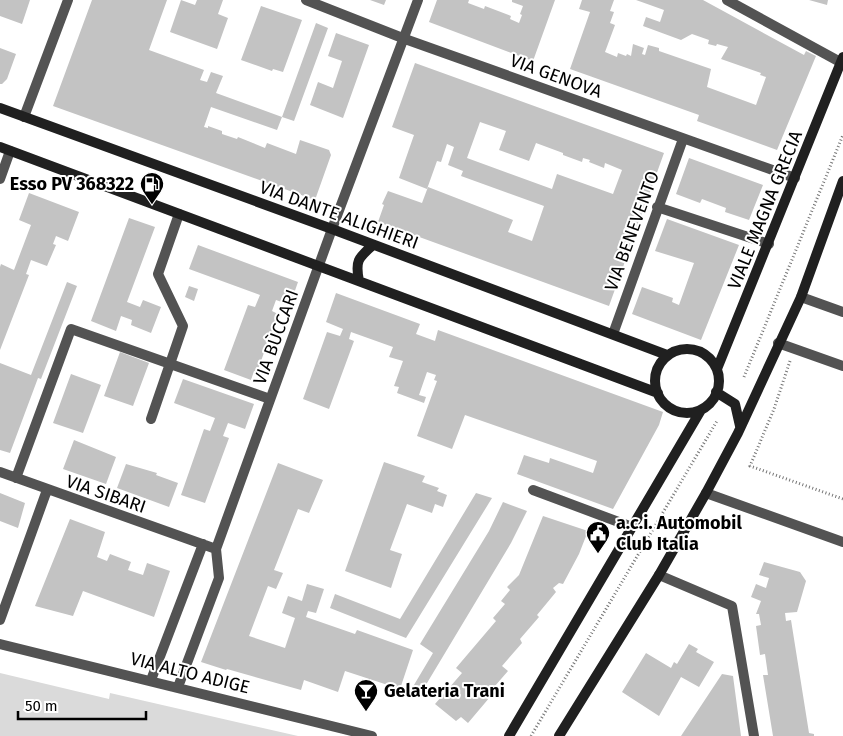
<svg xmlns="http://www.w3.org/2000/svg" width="843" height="736" font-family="'Fira Sans',sans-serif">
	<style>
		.pitch { fill: #dadada }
		.building { fill: #c3c3c3; fill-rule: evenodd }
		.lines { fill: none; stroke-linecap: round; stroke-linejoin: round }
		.path { stroke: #757575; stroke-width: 3; stroke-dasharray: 1 2.5; stroke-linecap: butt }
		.street { stroke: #535353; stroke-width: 10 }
		.secondary { stroke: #202020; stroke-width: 10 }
		.labels { text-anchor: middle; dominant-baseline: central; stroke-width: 4; stroke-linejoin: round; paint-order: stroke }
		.street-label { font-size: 18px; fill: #000; stroke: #fff }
		.poi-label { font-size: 18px; font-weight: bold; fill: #000; stroke: #fff; text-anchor: start }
	</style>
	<rect width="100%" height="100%" fill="#fff"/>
	<path class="pitch" d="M0 673 109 699 110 693 298 736H0Z"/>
	<path class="building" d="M0 0H30L22 24 0 16Z
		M92 0H167L149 50 204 70 200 80 207 82 211 72 223 76 216 93 282 117 277 130 211 107 204 127 208 128V126L222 131V134L237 139 238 137 265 148 267 143 296 154 300 140 329 150 331 155 315 200 53 106Z
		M181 0 195 5 197 0H223L218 14 228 18 217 49 170 32Z
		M370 0H386L384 5Z
		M437 0H469L468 3 484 9 485 6 511 16 510 19 519 23 522 15 520 14 523 6 512 2V0H555L533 61 429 22Z
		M582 0H614L610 11 614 12 610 23 615 25 605 52 617 57 618 53 626 56 627 54 631 56 633 44 644 48 642 54 645 55 648 45 659 48V51L711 69 707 87 756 105 766 77 760 75 761 73 721 59 728 47 717 44 716 46 708 44 709 40 692 34 681 40 643 26 646 17 660 22 664 10 636 0H703L804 55 806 51 816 56 777 150 697 121 699 115 570 69 590 12 579 9Z
		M809 0H828L827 5Z
		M261 6 302 20 283 72 273 69 272 71 241 60Z
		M316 23 328 28 294 121 282 117Z
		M336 33 369 45 343 118 310 105 318 82 333 88 342 61 328 56Z
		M0 48 16 54 7 79 2 84H0Z
		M415 63 664 153 609 306 378 222 384 205 382 204 388 191 422 203 428 187 513 220 508 232 532 241 544 206 461 176 463 171 448 165 454 147 447 144 441 162 437 161 427 189 399 178 414 135 392 127ZM480 122 506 131 499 150 529 161 536 143 563 153V155L582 162 583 158 590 160 589 162 604 168 605 163 622 170 613 194 557 174 552 189 467 158Z
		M689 158 763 185 749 220 725 212 726 208 702 199 700 203 676 194Z
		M29 193 79 212 68 241 56 236 53 244 56 245 47 266 31 260 26 274 29 275 0 350V267L1 264 14 270 31 225 19 220Z
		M129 218 155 227 127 302 140 307 143 300 161 307 151 333 131 325 132 320 121 316 116 331 91 321Z
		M667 219 739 245 701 340 632 314 642 287 673 298 672 302 679 305 694 263 655 251Z
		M198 245 298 282 290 305 276 300 272 311 278 314 257 372 254 371 251 380 224 370 248 305 255 307 260 295 189 269Z
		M67 282 77 286 41 379 38 378 10 453 0 450V363L31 375Z
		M189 286 198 289 194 301 185 297Z
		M336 293 420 324 416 334 435 341 438 330 663 412 659 425 613 509 517 474 524 455 549 463 550 458 593 473 597 461 465 415 452 449 417 436 437 381 434 380 436 375 427 372 419 395 426 397 424 403 397 393 399 387 394 386 403 361 389 357 393 347 351 332 349 339 354 341 329 409 303 399 327 332 340 336 343 329 326 322Z
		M120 352 149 363 133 406 104 396Z
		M71 374 101 385 83 433 53 423Z
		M183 379 254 404 245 429 228 423 223 436 229 438 205 503 181 495 204 429 210 431 215 418 174 403Z
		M74 440 116 457 106 484 63 469Z
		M384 462 425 476 422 482 439 488 437 491 447 495 443 507 435 504 432 513 407 504 390 550 402 554 391 588 345 571Z
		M278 463 323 480 309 513 298 509 274 570 283 573 276 589 268 586 249 636 285 648 295 618 282 613 288 596 302 601 307 584 324 589 316 613 308 611 306 617 355 634 357 630 413 650 400 689 345 671 338 692 304 680 301 690 227 669 226 670 201 662Z
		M126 464 157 473 156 475 178 483 169 507 117 488Z
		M0 493 25 503 18 528 0 521Z
		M476 493 492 498 406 638 330 608 335 594 400 619Z
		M503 502 527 511 511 543 418 698 408 695 433 653 420 644 489 531Z
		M543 516 588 531 579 554 563 584 559 583 553 588 556 592 537 615 539 617 520 639 522 643 502 666 508 671 488 694 490 697 468 723 461 717 456 721 435 704 462 673 456 668 496 621 493 618 505 604 501 601 510 590 507 587 519 575Z
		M70 519 105 532 97 557 107 561 110 554 131 562 128 570 143 575 147 563 170 571 154 617 83 591 73 616 35 606Z
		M764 562 800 572 806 581 797 612 785 613 786 621 791 620 809 733 814 734V736H773L763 675H768L765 654 760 655 756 626 761 625 759 614H756L761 601 751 597 756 584 766 588 769 578 759 575Z
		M689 644 698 649 696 652 714 662 699 687 681 677 659 716 622 692 646 653 671 668 674 662 677 664Z
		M722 674 733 676 741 736H681Z"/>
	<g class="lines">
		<path class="path" d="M790 361 774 409 750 466 843 499
			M744 377 843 135
			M531 736 717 421"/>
		<path class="street" d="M306 0 405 39 795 178
			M727 0 842 63
			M24 117 68 0
			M0 179 10 151
			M657 207 769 244
			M801 297 843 312
			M613 334 683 139
			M778 343 843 366
			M151 419 183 326 158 274 179 214
			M0 472 216 549
			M16 478 71 329 270 399
			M533 490 632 527
			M706 493 843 542
			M659 575 732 606 754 736
			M0 620 47 490
			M0 644 372 736
			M151 680 203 544
			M178 687 219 578 216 549 332 229 418 0"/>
		<path class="secondary" d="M0 108 332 229 667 355
			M0 147 658 393
			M359 281C355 261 358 258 373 245
			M655 381a32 32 0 1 1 64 0a32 32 0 1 1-64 0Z
			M717 369 843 57
			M716 392 735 404 740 426
			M509 736 701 410
			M559 736 659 575 706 493 738 433 801 297 843 181"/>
	</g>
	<defs>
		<g id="fuel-pin" transform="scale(1.25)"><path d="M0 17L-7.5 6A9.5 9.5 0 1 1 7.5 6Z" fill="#000" stroke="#fff"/><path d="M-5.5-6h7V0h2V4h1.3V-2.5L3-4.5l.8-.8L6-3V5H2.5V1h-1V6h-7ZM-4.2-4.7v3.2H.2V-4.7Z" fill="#fff"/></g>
		<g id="civic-pin" transform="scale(1.25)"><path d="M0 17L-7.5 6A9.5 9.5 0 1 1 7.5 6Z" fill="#000" stroke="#fff"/><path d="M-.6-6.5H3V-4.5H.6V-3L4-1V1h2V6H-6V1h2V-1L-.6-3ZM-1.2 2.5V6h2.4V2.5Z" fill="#fff"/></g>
		<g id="bar-pin" transform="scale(1.25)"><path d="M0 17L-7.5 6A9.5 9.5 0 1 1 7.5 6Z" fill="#000" stroke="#fff"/><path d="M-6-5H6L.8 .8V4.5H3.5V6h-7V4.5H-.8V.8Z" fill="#fff"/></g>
	</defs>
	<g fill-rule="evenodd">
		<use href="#fuel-pin" x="152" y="184"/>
		<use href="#civic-pin" x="598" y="533"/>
		<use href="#bar-pin" x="366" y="691"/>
	</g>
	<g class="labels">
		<g class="street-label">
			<text transform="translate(556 76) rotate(20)">VIA GENOVA</text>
			<text transform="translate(765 210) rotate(-68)">VIALE MAGNA GRECIA</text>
			<text transform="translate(339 215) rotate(20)">VIA DANTE ALIGHIERI</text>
			<text transform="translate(632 231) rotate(-70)">VIA BENEVENTO</text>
			<text transform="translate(276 337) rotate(-70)">VIA BÙCCARI</text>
			<text transform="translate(106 494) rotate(19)">VIA SIBARI</text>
			<text transform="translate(190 673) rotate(14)">VIA ALTO ADIGE</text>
		</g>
		<g class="poi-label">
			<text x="134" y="184" text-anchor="end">Esso PV 368322</text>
			<text x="616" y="523">a.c.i. Automobil<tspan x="616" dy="21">Club Italia</tspan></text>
			<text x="384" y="691">Gelateria Trani</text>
		</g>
	</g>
	<path d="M18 711v8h128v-8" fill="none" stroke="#000000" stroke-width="2.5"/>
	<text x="25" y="711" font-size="15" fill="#000000" stroke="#ffffff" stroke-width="4" paint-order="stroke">50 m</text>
</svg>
